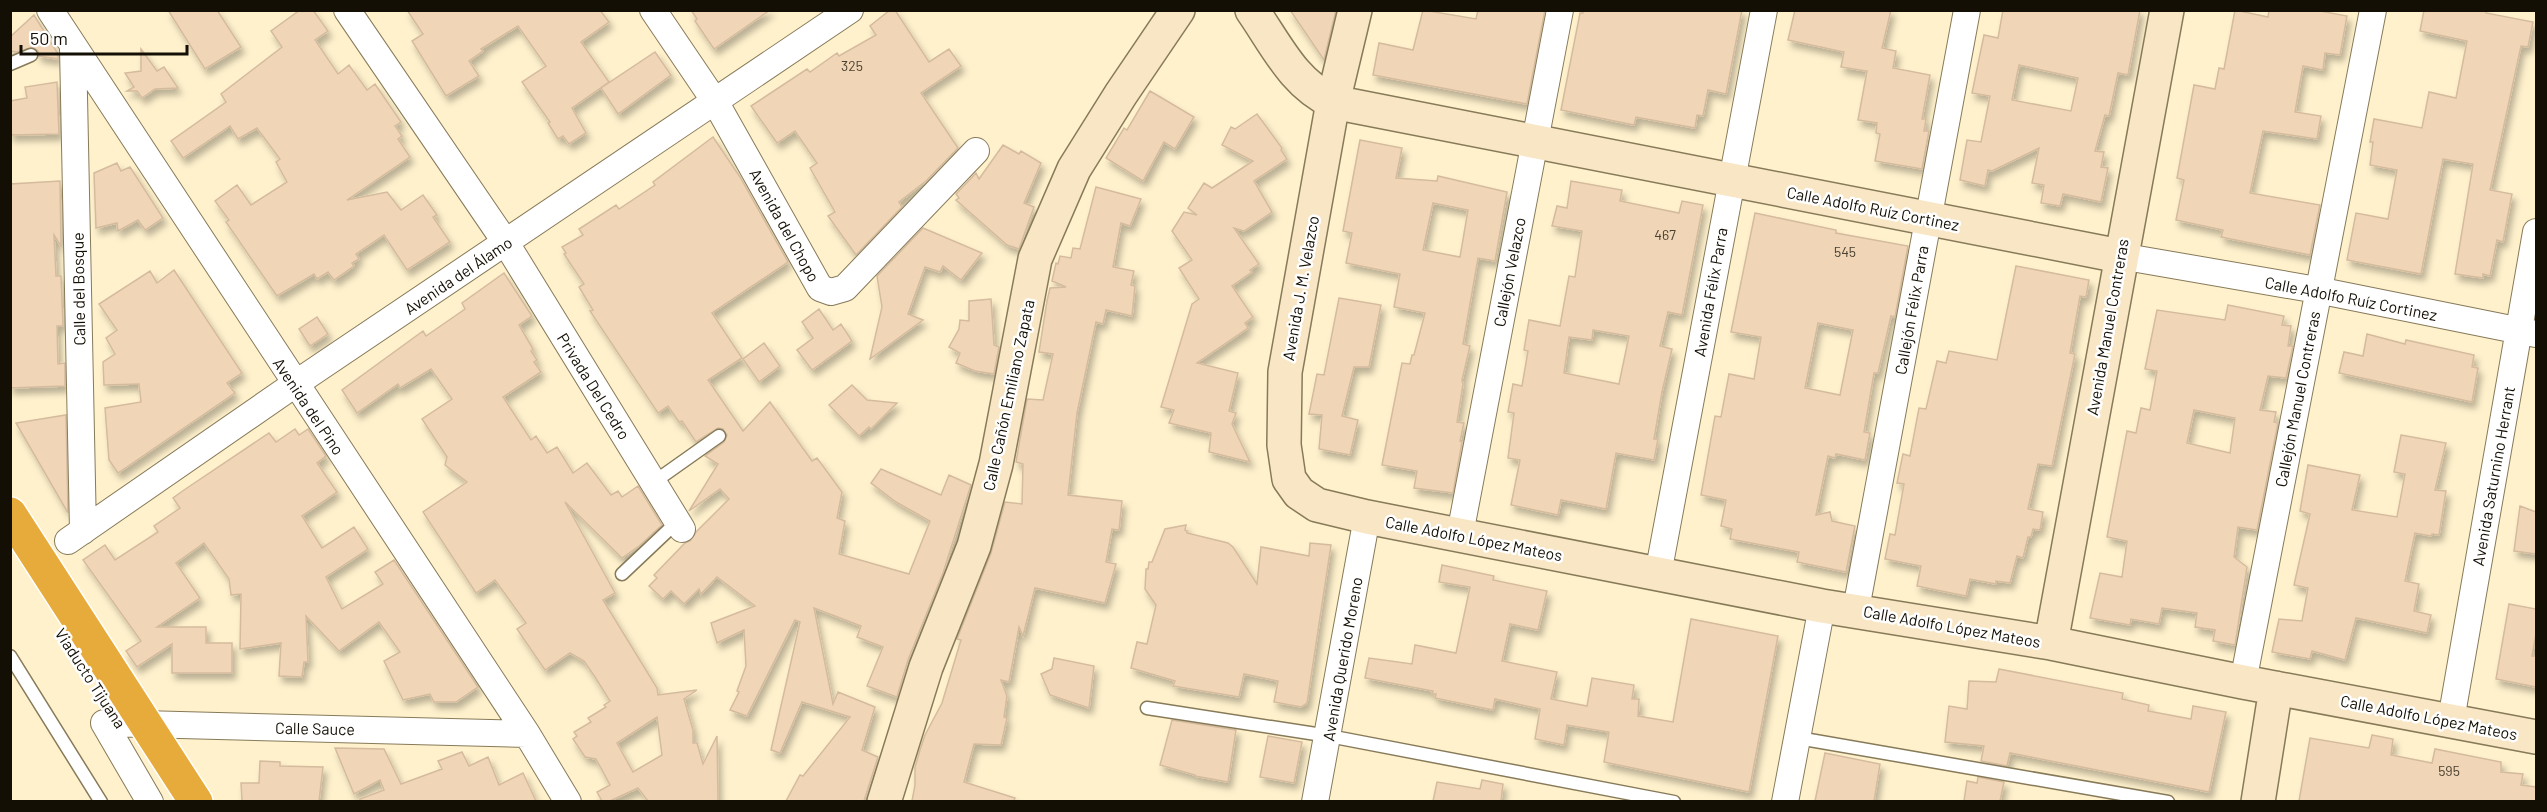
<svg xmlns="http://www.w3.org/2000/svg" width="2547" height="812" font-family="Barlow,sans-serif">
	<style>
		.building { fill: #f0d6b7; stroke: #d5bb9e; stroke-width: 1.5; fill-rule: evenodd; filter: url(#shadow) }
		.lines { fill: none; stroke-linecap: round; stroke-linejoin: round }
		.lane-casing { stroke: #877a59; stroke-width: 15 }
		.street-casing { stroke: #877a59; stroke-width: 28 }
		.secondary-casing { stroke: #877a59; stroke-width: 36 }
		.highway-casing { stroke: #fff; stroke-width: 36 }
		.lane { stroke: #fff; stroke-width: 12 }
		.street { stroke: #fff; stroke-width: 26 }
		.secondary { stroke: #f8e6c4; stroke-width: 33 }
		.highway { stroke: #e6ab3b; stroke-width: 33 }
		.labels { text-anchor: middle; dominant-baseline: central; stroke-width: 5; stroke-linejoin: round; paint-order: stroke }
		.number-label { font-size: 14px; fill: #4b4131 }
		.street-label { font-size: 16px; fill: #140f04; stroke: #fff }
	</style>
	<defs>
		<filter id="shadow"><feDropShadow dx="3.5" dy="6" stdDeviation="3" flood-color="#0004"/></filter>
	</defs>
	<rect width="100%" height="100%" fill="#fff1cc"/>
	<path class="building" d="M168 10H217L241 47 205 69Z
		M300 10H313L328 31 315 40 338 74 349 65 367 90 375 84 401 122 395 126 402 136 398 139 410 157 347 200 387 192 401 210 423 195 437 215 433 217 450 242 407 270 384 235 356 254 359 259 352 263 354 266 334 280 328 272 317 279 314 274 277 296 226 222 229 220 215 201 237 185 251 205 287 182 276 162 280 159 257 128 238 139 230 126 183 158 171 141 226 102 221 94 282 47 271 31Z
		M407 10H600L609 22 581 42 609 82 572 108 586 133 569 144 563 136 558 139 548 123 550 122 522 82 546 66 518 26 481 49 483 51 469 61 479 76 446 96 412 41 423 34Z
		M691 10H770L714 49 695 21 697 19Z
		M890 10H895L929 62 949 49 961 66 921 93 958 148 926 181 899 202 902 207 856 255 828 216 835 212 810 168 817 163 795 131 777 143 751 106 807 69 810 72 837 53 839 56 876 35 870 26Z
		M1290 10H1336L1324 60Z
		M1423 10 1476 19 1478 10H1545L1527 104 1373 75 1379 43 1413 50Z
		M1583 10H1742L1726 94 1708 90 1703 116 1697 115 1695 128 1636 117 1634 125 1561 110 1580 13H1583Z
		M1795 10H1891L1882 48 1896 51 1893 68 1930 75 1922 119H1926L1924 131H1929L1922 169 1875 161 1880 134 1876 133 1877 123 1858 120 1867 71 1841 67 1844 52 1788 40Z
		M2003 10H2140L2128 75 2118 73 2109 116 2105 115 2095 151 2104 152 2101 167 2108 168 2101 202 2063 194 2060 206 2041 203 2044 185 2032 183 2039 148 1992 171 1988 170 1985 186 1960 180 1967 140 1981 142 1990 96 1972 93 1984 35 1998 38ZM2019 65 2078 78 2071 111 2012 100Z
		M2235 10 2268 17 2269 10H2315L2347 16 2340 55 2325 53 2323 70 2303 66 2295 112 2321 116 2317 139 2263 131 2250 193 2320 205 2310 255 2221 237 2223 230 2176 220 2184 180 2177 178 2194 85 2215 89 2219 68 2224 69Z
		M2424 10H2486V13L2533 22 2528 47 2521 46 2490 190 2512 194 2507 220 2503 242 2497 240 2490 276 2483 274V278L2455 274 2473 164 2443 159 2421 274 2347 260 2356 213 2388 219 2397 170 2370 165 2373 142H2370L2374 119 2422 128 2429 92 2456 98 2467 41 2420 31Z
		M34 15 58 54V59L39 56 38 51 33 47 17 52 10 51V37Z
		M141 49 157 71 164 67 178 88 155 89 142 98 137 91H127L134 87 125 73 141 71Z
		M655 52 671 75 618 114 601 88Z
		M57 82 59 134 10 135V101L27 98 25 87Z
		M1150 91 1194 117 1175 149 1164 142 1143 181 1106 158 1124 128 1127 130Z
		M1257 114 1282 148 1281 150 1287 159 1254 181 1272 212 1244 231 1234 228 1259 264 1250 270 1252 272 1232 286 1253 317 1245 323 1248 328 1197 363 1238 373 1229 411 1236 413 1232 424 1250 462 1209 452 1211 433 1169 423 1174 410 1161 407 1192 304 1199 299 1179 268 1192 260 1172 231 1184 212 1197 215 1188 208 1204 183 1212 188 1253 161 1222 145 1231 127 1235 129Z
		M713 137 740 177 788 262 712 313 742 358 708 380 743 431 770 402 812 461 817 458 842 492 837 518 845 521 839 554 909 574 930 521 896 502 871 483 881 469 941 495 949 475 971 485 943 573 908 660 897 697 867 686 883 647 857 637 861 626 814 608 833 704 838 692 875 707 862 750 878 757 864 801H786L800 775 803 776 850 717 802 702 780 753 771 750 800 622 795 620 747 716 730 710 739 692 737 691 746 666 744 630 717 643 711 623 755 606 717 577 701 594 699 589 684 604 671 591 663 599 649 586 657 578 654 575 685 543 690 541 696 532 729 499 720 489 689 511 718 464 705 456 724 442 727 435 723 429 718 428 696 442 682 421 679 422 668 406 658 413 590 311 593 310 579 287 584 284 564 254 566 253 562 247 583 235 579 229 616 205 619 209 655 185 653 182Z
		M1360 140 1402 148 1396 178 1437 181 1438 176 1507 192 1495 261 1478 258 1463 344 1470 346 1462 380 1463 384 1457 422 1464 423 1460 441 1462 442 1453 493 1414 488 1417 471 1382 465 1402 363 1410 364 1412 355H1414L1425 313 1394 307 1400 274 1346 263 1352 233 1343 231ZM1433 203 1468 210 1460 257 1423 250Z
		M1003 145 1019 154 1021 151 1041 163 1024 203 1034 207 1019 249 1007 245 956 200 959 198 956 194 976 173 979 179Z
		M117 163 121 171 130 167 163 218 145 230 138 220 118 231 117 223 96 228 94 173Z
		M60 181 61 246 54 235 56 276H61L63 326H57L58 364 65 363V386L10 388V184Z
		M1571 181 1622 190 1620 201 1679 213 1682 201 1703 205 1682 315 1668 312 1660 346 1672 349 1662 392 1654 439H1658L1654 460 1616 453 1606 509 1561 500 1558 515 1511 505 1520 460 1508 458 1514 413 1508 412 1513 384 1522 386 1528 351 1524 350 1529 320 1560 326 1569 276 1575 277 1582 231 1552 226 1557 206 1567 208ZM1593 330 1629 336 1619 384 1564 373 1569 337 1592 340Z
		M1096 187 1141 199 1130 226 1121 223 1113 267 1134 271 1131 285 1135 286 1132 316 1106 310 1103 324 1096 322 1077 413 1068 495 1122 501 1119 530 1112 529 1106 562 1116 564 1105 603 1035 588 1023 636 1019 627 1009 682 1001 680 1007 696 1004 717 1007 718 1001 745 974 744 964 782 1015 798 1014 801H912L915 785V767L920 750 925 735 942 703 961 640 957 639 991 553 1005 502 1022 504 1023 464 1016 462 1027 399 1043 400 1053 354 1039 352 1047 301 1050 288 1066 287 1052 281 1056 263 1058 264 1060 256 1071 258 1073 248 1080 249Z
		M1755 213 1836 230V233L1908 246 1895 317 1891 316 1878 373H1874L1864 432 1870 433 1865 460 1836 454 1835 458 1828 456 1816 515 1830 512 1832 521 1855 526 1846 572 1797 562 1799 552 1730 539 1732 529 1721 526 1726 500 1701 495 1715 416 1721 417 1729 374 1754 379 1761 337 1731 332ZM1818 323 1853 330 1840 395 1805 388Z
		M923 228 982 253 961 280 943 266 940 272 925 267 908 314 923 320 870 359 882 307 877 276Z
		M2016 266 2089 280 2086 297 2080 296 2070 353 2075 354 2052 466 2038 464 2028 509 2043 512 2040 530 2033 529 2031 537H2028L2023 558 2017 556 2010 583 1996 581V584L1970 579 1966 596 1917 586 1921 566 1885 559 1890 534 1895 535 1904 484 1897 483 1903 454 1910 456 1919 408 1926 409 1937 361 1946 363 1949 351 1997 360Z
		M174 270 242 373 227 383 235 393 118 473 109 460 105 408 141 402 139 384 104 385 103 362 115 354 106 338 117 330 99 304 150 271 157 283Z
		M504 273 532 316 519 325 533 349 531 351 537 360 534 362 541 372 503 397 531 440 536 436 547 453 557 447 573 473 587 463 611 495 618 491 622 497 638 486 662 525 639 546 622 558 565 502 615 593 603 600 657 688 658 695 697 690 684 699 693 730V743H697L703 764 717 736 718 801H648L638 788 610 801H602L597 792 610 785 596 759 585 757 573 739 577 736 574 732 591 722 588 718 606 707 604 705 610 701 595 677 584 661 570 653 545 670 517 629 526 623 495 580 476 593 423 512 467 482 445 465 447 457 422 419 452 399 431 369 400 388 398 384 357 413 342 390 423 331 426 336 465 309 462 303ZM657 717 662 755 633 772 617 743Z
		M1339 298 1381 305 1369 367H1354L1342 416 1358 420 1350 455 1319 449 1322 415 1309 414 1317 374 1324 375Z
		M991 299 994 345 999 347 994 374 975 371 956 363 960 353 949 347 959 329 960 320 969 321V301Z
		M2228 305 2284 316 2282 325 2291 326 2288 346H2293L2286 378 2268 376 2260 410 2276 412 2274 422 2278 423 2257 530 2238 527 2234 557 2247 567 2235 645 2213 641 2215 630 2195 627 2197 613 2162 608 2159 624 2131 619 2130 625 2090 618 2100 573 2122 577 2127 541 2107 537 2127 431 2136 433 2141 408 2150 410 2157 371 2145 369 2157 310 2225 320ZM2194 410 2235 418 2230 453 2187 443Z
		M819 309 833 330 841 324 852 341 812 370 797 350 813 338 802 322Z
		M317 317 328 334 310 346 299 329Z
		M2367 334 2405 344 2406 340 2474 355 2472 367 2478 368 2472 402 2339 373 2344 352 2363 356Z
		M764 343 780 366 759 382 743 359Z
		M852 385 867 400 897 403 871 429 869 427 859 436 829 405Z
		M66 415 68 513 16 423Z
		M295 429 299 435 308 429 326 456 317 463 337 492 302 516 322 548 354 527 368 549 326 577 342 609 383 584 375 572 394 560 478 687 456 702H434L430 694 403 700 384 661 400 652 379 622 339 651 306 616 308 662H304L302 677 279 676 281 643 240 649 241 594 231 595 229 579 204 543 176 563 200 598 157 627H206V643H232V673H172V644L137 667 126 651 141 641 83 560 105 545 115 560 158 532 154 526 180 508 173 498 184 490 269 433 276 442Z
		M2401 435 2446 443 2435 490 2446 491 2439 535 2432 534 2431 536 2415 533 2405 581 2419 584 2414 611 2431 615 2427 633 2356 618 2345 660 2312 651 2310 659 2272 652 2279 619 2302 621 2308 588 2294 585 2310 514 2300 511 2308 465 2360 475 2352 510 2397 517 2405 474 2394 472Z
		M2520 506 2536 512V554L2514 551Z
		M1186 525 1185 530 1187 531V533L1228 543 1233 547 1257 584 1261 547 1309 556 1310 543 1331 545 1307 703 1301 707 1274 702 1278 681 1244 674 1239 697 1173 686 1175 681 1131 668 1137 642 1147 644 1156 605 1145 589 1146 569H1148L1149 562H1152L1165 529Z
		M1442 565 1494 576 1493 580 1547 591 1538 630 1510 624 1502 661 1557 672 1551 699 1587 706 1592 678 1634 685 1632 699H1639L1638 716 1673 722 1691 619 1778 636 1749 792 1604 762 1609 732 1567 725 1564 745 1535 739 1540 709 1495 699 1493 710 1435 698 1436 694H1432L1433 691 1365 678 1369 658 1412 664 1415 645 1456 653 1470 587 1439 582Z
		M2509 604 2536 609V634L2532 656H2536V687L2496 679Z
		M1054 658 1094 666 1089 708 1050 695 1041 674 1052 669Z
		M1999 669 2123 693 2122 699 2149 705 2148 711 2191 719 2193 706 2226 712 2209 792 2010 753 2007 766 1981 761 1984 746 1945 742 1949 706 1967 709 1969 681 1996 682Z
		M1172 720 1236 730 1228 782 1195 776V775L1160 765Z
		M2372 735 2393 739 2391 755 2432 763 2435 749 2501 762V772L2523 774 2521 785 2536 787V801H2299L2310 738 2369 748Z
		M1268 736 1302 742 1294 783 1260 777Z
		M335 748 384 749 401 784 442 769 438 761 462 752 469 766 488 757 499 785 523 773 536 801H360V799L384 790 380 780 354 794Z
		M1825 753 1880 764 1874 801H1815Z
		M260 761 280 762V766L323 767 319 801H242L241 783H259Z
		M1978 777 2004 782 2000 801H1964L1967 781 1977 783Z
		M1482 780 1503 784 1501 801H1433L1437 782 1480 789Z"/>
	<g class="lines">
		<g class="lane-casing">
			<path id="lane" d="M10 64 31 55
				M654 482 719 436
				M622 574 677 522
				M10 656 101 802
				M1147 708 1329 736 1674 802
				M1798 738 2168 802"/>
		</g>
		<g class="street-casing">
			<path id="street" d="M50 10 527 734 568 802
				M347 10 506 243 682 529
				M653 10 716 103 820 288 831 292 845 288 976 151
				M73 48 83 531
				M2120 256 2317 290 2536 334
				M1460 534 1560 10
				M68 541 295 384 850 10
				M1658 574 1764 10
				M1856 609 1967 10
				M2243 682 2373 10
				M2451 720 2536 232
				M104 723 527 734
				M104 723 150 802
				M1315 802 1367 517
				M1785 802 1822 606"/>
		</g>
		<g class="secondary-casing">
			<path id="secondary" d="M1252 10C1277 46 1293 83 1333 102L2120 256
				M1355 10 1333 102 1285 372 1284 445 1289 479 1299 493 1317 505 1367 517 1822 606 2051 643 2243 682 2536 737
				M2051 643 2167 10
				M884 802 926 667 974 546 996 464 1035 259 1074 169 1121 94 1178 10
				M2258 802 2276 688"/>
		</g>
		<g class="highway-casing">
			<path id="highway" d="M10 514 196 802"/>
		</g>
		<use href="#lane" class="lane"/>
		<use href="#street" class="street"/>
		<use href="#secondary" class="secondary"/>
		<use href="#highway" class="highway"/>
	</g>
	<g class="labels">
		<g class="number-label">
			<text x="852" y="65">325</text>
			<text x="1665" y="234">467</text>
			<text x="1845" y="251">545</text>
			<text x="2449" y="770">595</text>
		</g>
		<g class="street-label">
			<text transform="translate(1873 208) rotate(11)">Calle Adolfo Ruíz Cortinez</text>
			<text transform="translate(785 225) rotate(61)">Avenida del Chopo</text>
			<text transform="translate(1509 272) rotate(-79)">Callejón Velazco</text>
			<text transform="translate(458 275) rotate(-34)">Avenida del Álamo</text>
			<text transform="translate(1300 288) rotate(-80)">Avenida J. M. Velazco</text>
			<text transform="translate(78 289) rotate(-91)">Calle del Bosque</text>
			<text transform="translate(1710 292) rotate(-80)">Avenida Félix Parra</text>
			<text transform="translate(2351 298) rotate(11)">Calle Adolfo Ruíz Cortinez</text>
			<text transform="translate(1911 310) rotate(-80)">Callejón Félix Parra</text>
			<text transform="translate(2107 327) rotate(-80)">Avenida Manuel Contreras</text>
			<text transform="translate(594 386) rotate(58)">Privada Del Cedro</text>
			<text transform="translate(1008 395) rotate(-78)">Calle Cañón Emiliano Zapata</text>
			<text transform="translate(2297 399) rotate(-79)">Callejón Manuel Contreras</text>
			<text transform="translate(309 406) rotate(56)">Avenida del Pino</text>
			<text transform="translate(2493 476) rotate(-80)">Avenida Saturnino Herrant</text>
			<text transform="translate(1474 538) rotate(11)">Calle Adolfo López Mateos</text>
			<text transform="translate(1952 626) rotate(10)">Calle Adolfo López Mateos</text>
			<text transform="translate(1342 659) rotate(-80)">Avenida Querido Moreno</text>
			<text transform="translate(91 678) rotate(57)">Viaducto Tijuana</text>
			<text transform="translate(2429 717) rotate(11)">Calle Adolfo López Mateos</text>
			<text transform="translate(315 728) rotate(1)">Calle Sauce</text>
		</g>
	</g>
	<rect width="2547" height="812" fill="none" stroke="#140f04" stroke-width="24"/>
	<path d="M21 45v9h166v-9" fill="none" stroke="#140f04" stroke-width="3"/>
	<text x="30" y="45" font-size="18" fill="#140f04" stroke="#ffffff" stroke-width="4.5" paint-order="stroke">50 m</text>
</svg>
